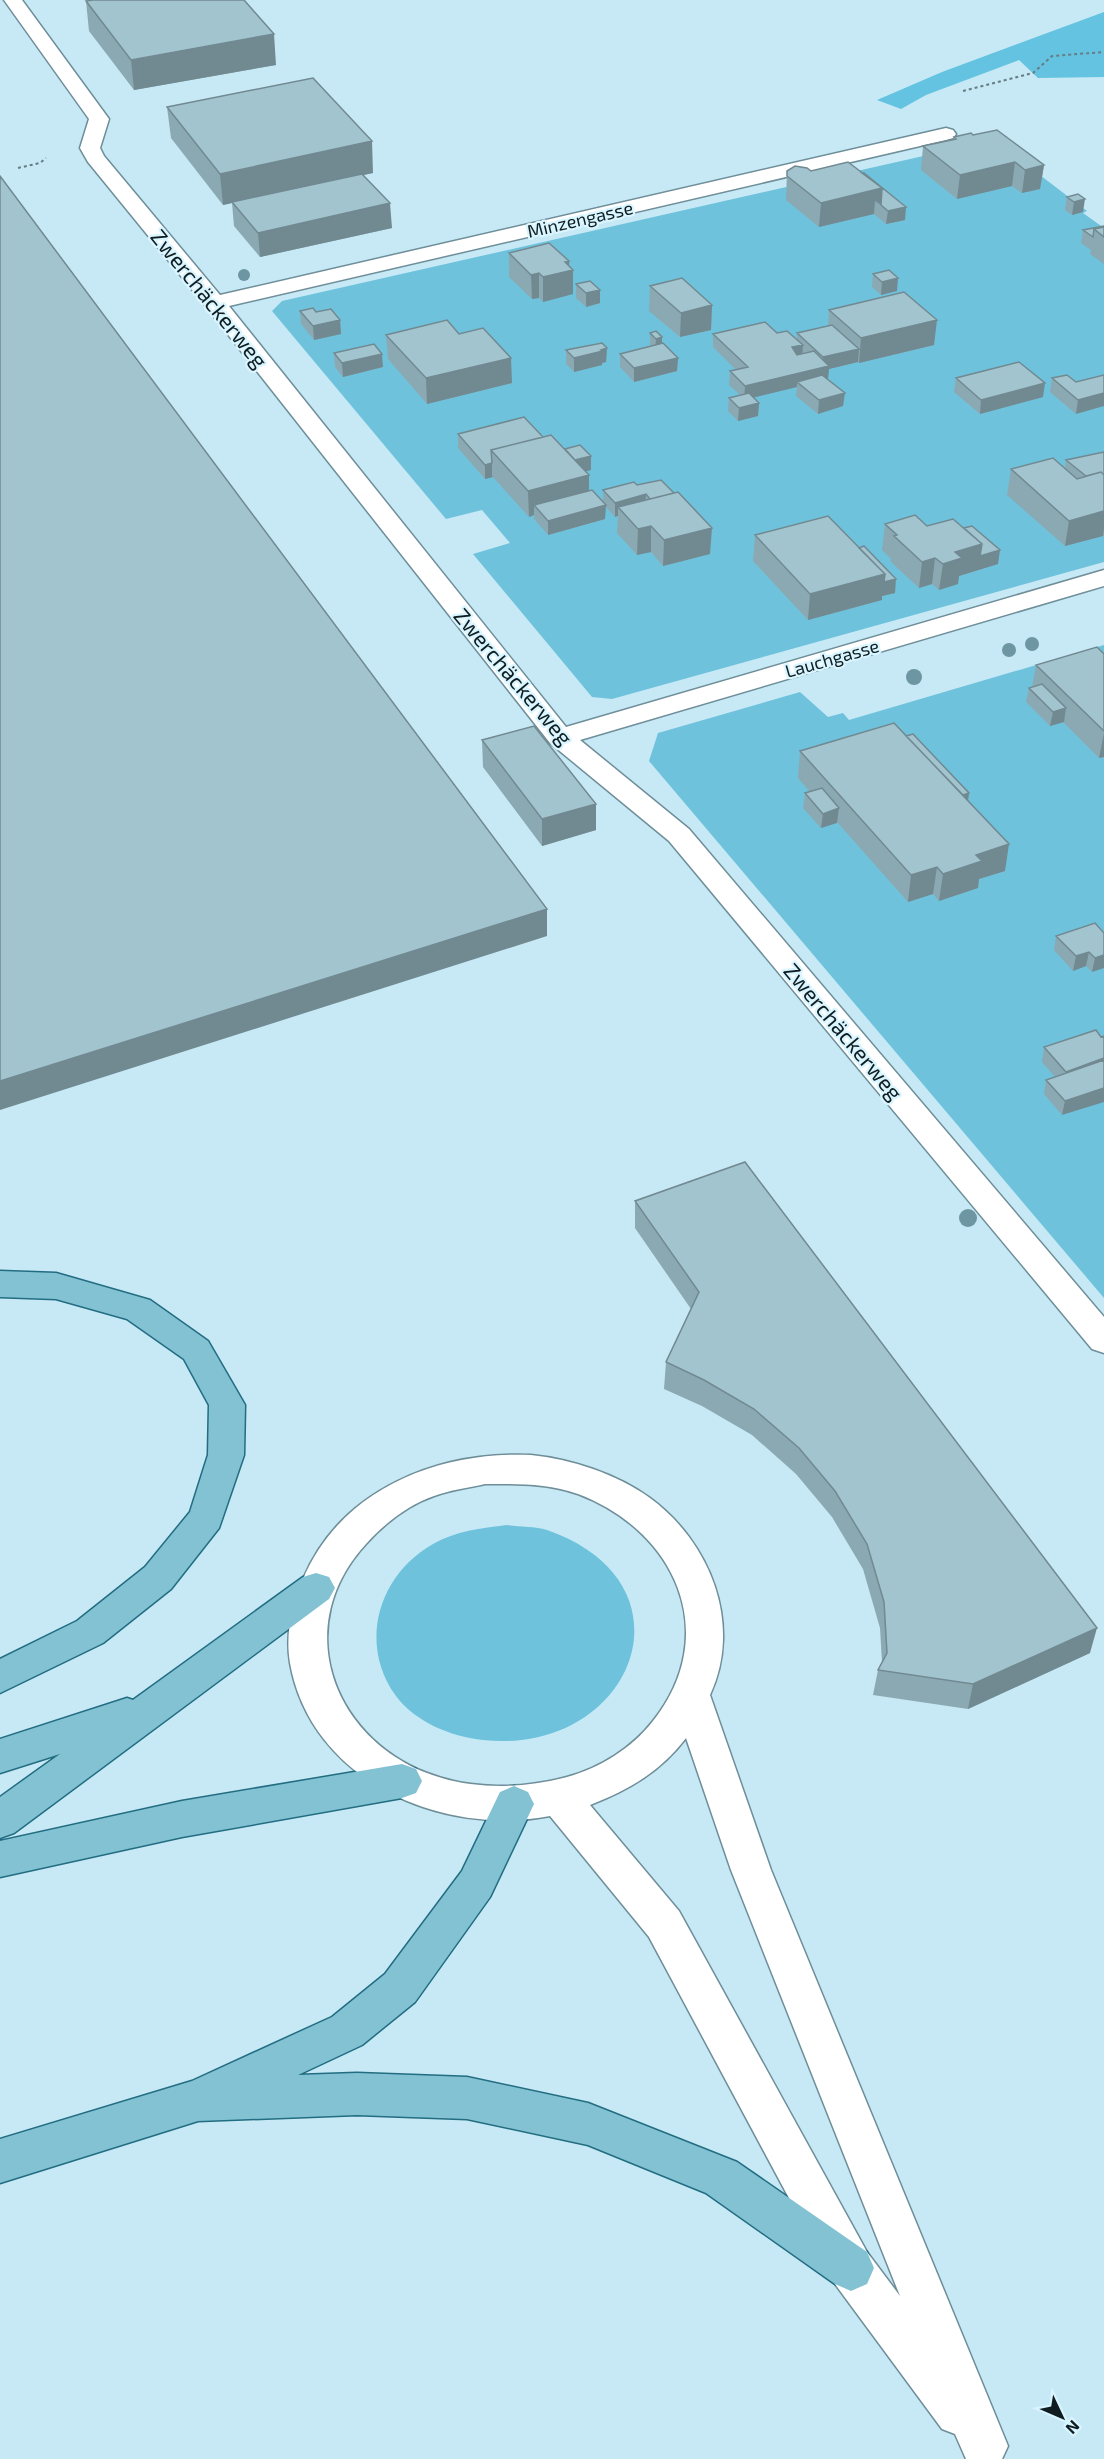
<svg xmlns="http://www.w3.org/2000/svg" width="1104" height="2459" font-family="'Exo 2',sans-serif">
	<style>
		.green { fill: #6fc2dc }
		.forest { fill: #63c3e0 }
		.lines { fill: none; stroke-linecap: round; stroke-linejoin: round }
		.minor-casing { stroke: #6e8e99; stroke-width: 3 }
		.primary-casing { stroke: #236d82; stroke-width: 3 }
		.path { stroke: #667d85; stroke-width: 2; stroke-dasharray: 3 3; stroke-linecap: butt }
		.minor { fill: #fff; fill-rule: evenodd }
		.primary { fill: #82c2d3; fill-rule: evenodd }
		.tree { fill: #6e95a2 }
		.wall { fill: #8ba9b2 }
		.shaded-wall { fill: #718991 }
		.building { fill: #a2c4cf; stroke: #718991; stroke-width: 1.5 }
		.labels { text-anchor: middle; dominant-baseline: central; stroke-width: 4.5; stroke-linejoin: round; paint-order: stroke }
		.far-street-label { font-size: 18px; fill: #0f1c20; stroke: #d9f5ff }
		.street-label { font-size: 22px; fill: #0f1c20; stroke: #d9f5ff }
	</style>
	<rect width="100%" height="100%" fill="#c6e9f5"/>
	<path class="green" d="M994 140 1087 211 1083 213 1104 228V562L612 699 592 697 473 554 510 543 482 510 446 519 272 311 282 301Z
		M1104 645V1298L649 761 658 733 800 692 828 717 843 713 849 720Z
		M507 1525C520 1527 535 1526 547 1530 702 1584 632 1756 483 1740 452 1737 415 1722 396 1696 358 1644 378 1575 433 1544 456 1531 481 1528 507 1525Z"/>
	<path class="forest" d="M1104 12V77L1038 78 1019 60 926 95 901 109 877 100 942 72Z"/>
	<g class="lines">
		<g class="minor-casing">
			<path id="minor" d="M4 0H22L109 119 100 148 104 156 220 295 946 128 953 130 956 134 953 138 946 140 229 306 566 727 1104 570V586L580 740 689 829 1104 1317V1353L1092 1349 669 841 550 743 207 308 88 162 80 148 89 119Z
				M531 1455C571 1459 617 1474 650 1498 710 1542 743 1624 710 1695L771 1870 1008 2446 1002 2459H966L955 2434 942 2429 835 2284 649 1937 550 1816C442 1837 311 1781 290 1663 285 1633 292 1606 303 1579 341 1489 438 1451 531 1455ZM485 1484C517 1484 547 1483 578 1494 676 1531 722 1634 653 1721 632 1748 600 1768 567 1777 523 1789 470 1790 427 1773 330 1735 292 1624 366 1544 384 1524 408 1505 434 1496 450 1490 468 1488 485 1484ZM686 1738 731 1870 900 2296 867 2252 679 1911 590 1805C629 1790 661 1771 686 1738Z"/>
		</g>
		<g class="primary-casing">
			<path id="primary" d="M0 1271 56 1273 150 1300 208 1341 245 1405 244 1455 219 1528 171 1589 103 1643 0 1693V1659L77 1621 145 1567 190 1512 208 1455 209 1405 184 1359 127 1319 56 1299 0 1297Z
				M316 1573 329 1577 335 1588 329 1599 14 1833 0 1838V1797L60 1754 0 1773V1739L127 1698 133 1700 303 1577Z
				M402 1764 416 1769 422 1781 416 1793 402 1798 182 1837 0 1877V1841L182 1801Z
				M514 1786 528 1792 534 1804 490 1897 415 2002 362 2045 298 2075 357 2073 467 2077 588 2103 737 2162 867 2252 874 2268 867 2284 851 2291 835 2284 706 2193 588 2145 467 2119 357 2115 198 2121 0 2183V2139L192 2081 332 2017 385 1974 462 1871 500 1792Z"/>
		</g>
		<path class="path" d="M963 91 1033 73 1052 56 1104 52
			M18 168 40 163 46 158"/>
		<use href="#minor" class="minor"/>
		<use href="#primary" class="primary"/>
	</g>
	<g class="tree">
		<circle cx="244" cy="275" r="6"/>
		<circle cx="1032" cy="644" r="7"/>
		<circle cx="1009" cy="650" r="7"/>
		<circle cx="914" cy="677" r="8"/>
		<circle cx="968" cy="1218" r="9"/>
	</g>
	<path class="wall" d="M86 1 276 65 134 90 89 31Z
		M167 107 373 173 363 175 392 228 260 257 234 226 232 203 223 205 171 138Z
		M973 135 1044 165 1040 189 1022 193 1012 186 957 199 921 170 923 146 953 139 954 137Z
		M848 162 905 220 886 224 874 214 819 227 786 200 787 171H811Z
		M1078 194 1083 212 1072 215 1065 210 1067 197Z
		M1104 226V264L1090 254 1091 250 1081 243 1083 230Z
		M509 253 569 261 573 294 543 302 539 298 532 299 509 277Z
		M873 274 897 291 881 295 872 287Z
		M576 284 600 290V303L586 307 576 298Z
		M650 286 712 305 711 330 680 337 649 311Z
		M829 310 934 345 859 363 858 362 829 369 828 379 843 406 818 414 796 396 797 387 754 397 759 403 758 416 738 421 728 411 729 398 740 395 729 385 730 371 736 370 713 347V334L777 333 797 340V333L828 326Z
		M300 311 316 312 340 320 341 334 314 340 301 324Z
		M650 333 662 337V343L678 358 677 371 634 382 620 367V354L650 346Z
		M459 334 512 383 427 404 388 359 386 335Z
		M607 348 606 362 602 363V365L574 372 566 364V350Z
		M334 353 383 367 343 377 335 367Z
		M1104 375 1076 414 1050 392 1052 378 1076 382Z
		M956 378 1043 397 980 414 954 392Z
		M458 434 543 437 565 449 591 470 586 471 589 475V491L603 502V490L634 482 710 554 663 566 651 552 637 555 617 533 618 516 615 517 606 507 605 519 548 535 534 519V515L529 517 493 477 485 479 458 448Z
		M1104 452V537L1103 536 1065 546 1007 495 1011 469 1065 468 1066 460Z
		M885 524 927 526 998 564 959 576 958 584 939 590 932 584 919 588 891 562V559L882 550Z
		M755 535 895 593 882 596V600L808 620 753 561Z
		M1104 654V757L1099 758 1063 722 1050 726 1026 702 1029 688 1032 687 1036 665Z
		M906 736 969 793 968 801 1005 871 979 879 978 888 939 901 933 894 908 902 837 822 821 828 803 808 805 793 810 792 798 778 800 751Z
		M482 740 596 804V830L542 846 483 767Z
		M1104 933 1092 972 1086 966 1073 971 1054 950 1056 936Z
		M1096 1030 1062 1115 1044 1094 1046 1080 1055 1077 1042 1062 1044 1047Z
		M635 1201 1090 1653 968 1709 873 1695 878 1670 882 1662 880 1628 863 1569 832 1517 796 1474 752 1435 702 1406 664 1389 666 1362 691 1309 635 1228Z"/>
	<path class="shaded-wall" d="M274 34 276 65 134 90 131 60Z
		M372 141 373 173 233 203 232 202V203L223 205 220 174Z
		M1015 162 1012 186 957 199 960 175Z
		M1044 165 1040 189 1022 193 1025 170Z
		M882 188 881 205 875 201 874 214 819 227 821 203Z
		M1085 199 1083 212 1072 215 1074 202Z
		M390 203 392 228 260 257 258 233Z
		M906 207 905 220 886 224 888 211Z
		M569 261V271L573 270V294L543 302V277L565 262Z
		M539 273V298L532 299 531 275Z
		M898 278 897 291 881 295 882 282Z
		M600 290V303L586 307V293Z
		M712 305 711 330 680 337 681 313Z
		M340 320 341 334 314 340 313 326Z
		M937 320 934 345 859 363 861 338Z
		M662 337V351L655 352 656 339Z
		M803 345 802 359 791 361 792 347Z
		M607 348 606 362 602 363V365L574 372V358Z
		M859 349 858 362 829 369 828 379 797 382V387L744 400 745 386 822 368 823 357Z
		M382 354 383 367 343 377 342 363Z
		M511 358 512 383 427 404 426 378Z
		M678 358 677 371 634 382V368Z
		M1045 383 1043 397 980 414 981 400Z
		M845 393 843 406 818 414 819 400Z
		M1104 393V406L1076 414 1078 400Z
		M759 403 758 416 738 421 739 408Z
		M591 456V470L566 477V463Z
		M492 463V476L493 477 485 479V465Z
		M589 475V501L534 505V515L529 517 528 491Z
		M646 494 645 508 618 507V516L615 517V503Z
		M606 505 605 519 548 535V521Z
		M1104 511V528L1103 536 1065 546 1069 521Z
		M651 526V552L637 555 638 529Z
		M712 528 710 554 663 566 664 540Z
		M982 544 1000 550 998 564 959 576 958 584 939 590 943 564 955 552Z
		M935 558 932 584 919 588 922 562Z
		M885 574 896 579 895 593 882 596V600L808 620 810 594Z
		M1066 708 1064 722 1050 726 1053 712Z
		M1104 733V757L1099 758Z
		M969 793 967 808 952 798Z
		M596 804V830L542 846V819Z
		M839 808 837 823 821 828 823 814Z
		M1009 844 1005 871 979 879 978 888 939 901 943 874 976 855Z
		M937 867 933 894 908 902 911 875Z
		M547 909V936L0 1110V1081Z
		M1089 952 1086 966 1073 971 1076 956Z
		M1104 955V968L1092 972 1095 958Z
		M1104 1058V1072L1063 1086 1066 1072Z
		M1104 1088V1102L1062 1115 1065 1101Z
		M1097 1628 1090 1653 968 1709 973 1684Z"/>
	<path class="building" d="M93 0H244L274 34 131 60 86 1Z
		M313 78 372 141 220 174 167 107Z
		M997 130 1044 165 1025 170 1015 162 960 175 923 146 956 139 954 137 971 133 973 135Z
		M848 162 882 188 821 203 787 176V171L795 166 807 168 811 171Z
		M862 173H864L906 207 888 211 881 205 882 188Z
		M362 174 390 203 258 233 232 202Z
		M0 176 547 909 0 1081Z
		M1078 194 1085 199 1074 202 1067 197Z
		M1104 226V227L1094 229 1093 237 1083 230Z
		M1104 227V237L1094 229Z
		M549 243 569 261 565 262 573 270 543 277 539 273 531 275 509 253Z
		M889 270 898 278 882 282 873 274Z
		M682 278 712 305 681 313 650 286Z
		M590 281 600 290 586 293 576 284Z
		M904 292 937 320 861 338 829 310Z
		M313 308 316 312 331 309 340 320 313 326 300 311Z
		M447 320 459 334 483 328 511 358 426 378 386 335Z
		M765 322 777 333 787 331 803 345 792 347 797 355 814 351 829 366 745 386 730 371 748 367 713 334Z
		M832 325 859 349 823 357 797 333Z
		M656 331 662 337 656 339 650 333Z
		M602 343 607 348 601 350 603 351 574 358 566 350Z
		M663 343 678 358 634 368 620 354Z
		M374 344 382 354 342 363 334 353Z
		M1019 362 1045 383 981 400 956 378Z
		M822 375 845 393 819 400 797 382Z
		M1067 375 1076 382 1104 375V393L1078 400 1052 378Z
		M749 393 759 403 739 408 729 398Z
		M524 417 543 437 491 450 492 463 485 465 458 434Z
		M551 435 589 475 528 491 491 450Z
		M580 445 591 456 575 460 565 449Z
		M1104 452V475L1101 472 1086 476 1066 460Z
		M1053 458 1077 479 1101 472 1104 475V511L1069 521 1011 469Z
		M661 480 674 493 650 499 646 494 615 503 603 490 634 482 637 485Z
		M592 490 606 505 548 521 534 505Z
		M678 492 712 528 664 540 651 526 638 529 618 507Z
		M915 515 927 526 953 519 982 544 955 552 962 558 943 564 935 558 922 562 894 536 897 535 885 524Z
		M828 516 885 574 810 594 755 535Z
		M972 526 1000 550 980 556 982 544 964 528Z
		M864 546 896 579 884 582 885 574 859 548Z
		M1097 647 1104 654V731L1036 665Z
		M1042 684 1066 708 1053 712 1029 688Z
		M894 723 1009 844 976 855 982 861 943 874 937 867 911 875 800 751Z
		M534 726 596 804 542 819 482 740Z
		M913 734 969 793 963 795 906 736Z
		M822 788 839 808 823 814 805 793Z
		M1095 923 1104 933V955L1095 958 1089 952 1076 956 1056 936Z
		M1096 1030 1101 1037 1104 1036V1058L1066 1072 1044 1047Z
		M1104 1060V1088L1065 1101 1046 1080Z
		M745 1162 1097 1628 973 1684 878 1670 887 1653 884 1602 867 1544 835 1491 799 1448 754 1409 704 1380 666 1362 699 1292 635 1201Z"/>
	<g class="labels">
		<g class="far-street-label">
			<text transform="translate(580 219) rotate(-13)">Minzengasse</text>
			<text transform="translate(832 658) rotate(-16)">Lauchgasse</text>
		</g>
		<g class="street-label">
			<text transform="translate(210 298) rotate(51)">Zwerchäckerweg</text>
			<text transform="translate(514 676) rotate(50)">Zwerchäckerweg</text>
			<text transform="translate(844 1031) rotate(50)">Zwerchäckerweg</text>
		</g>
	</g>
	<g transform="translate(1062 2417) rotate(134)" stroke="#d9f5ff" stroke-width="4.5" paint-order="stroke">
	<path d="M0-4.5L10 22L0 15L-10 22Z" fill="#0f1c20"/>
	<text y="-9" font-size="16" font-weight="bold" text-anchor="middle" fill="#0f1c20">N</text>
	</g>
</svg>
